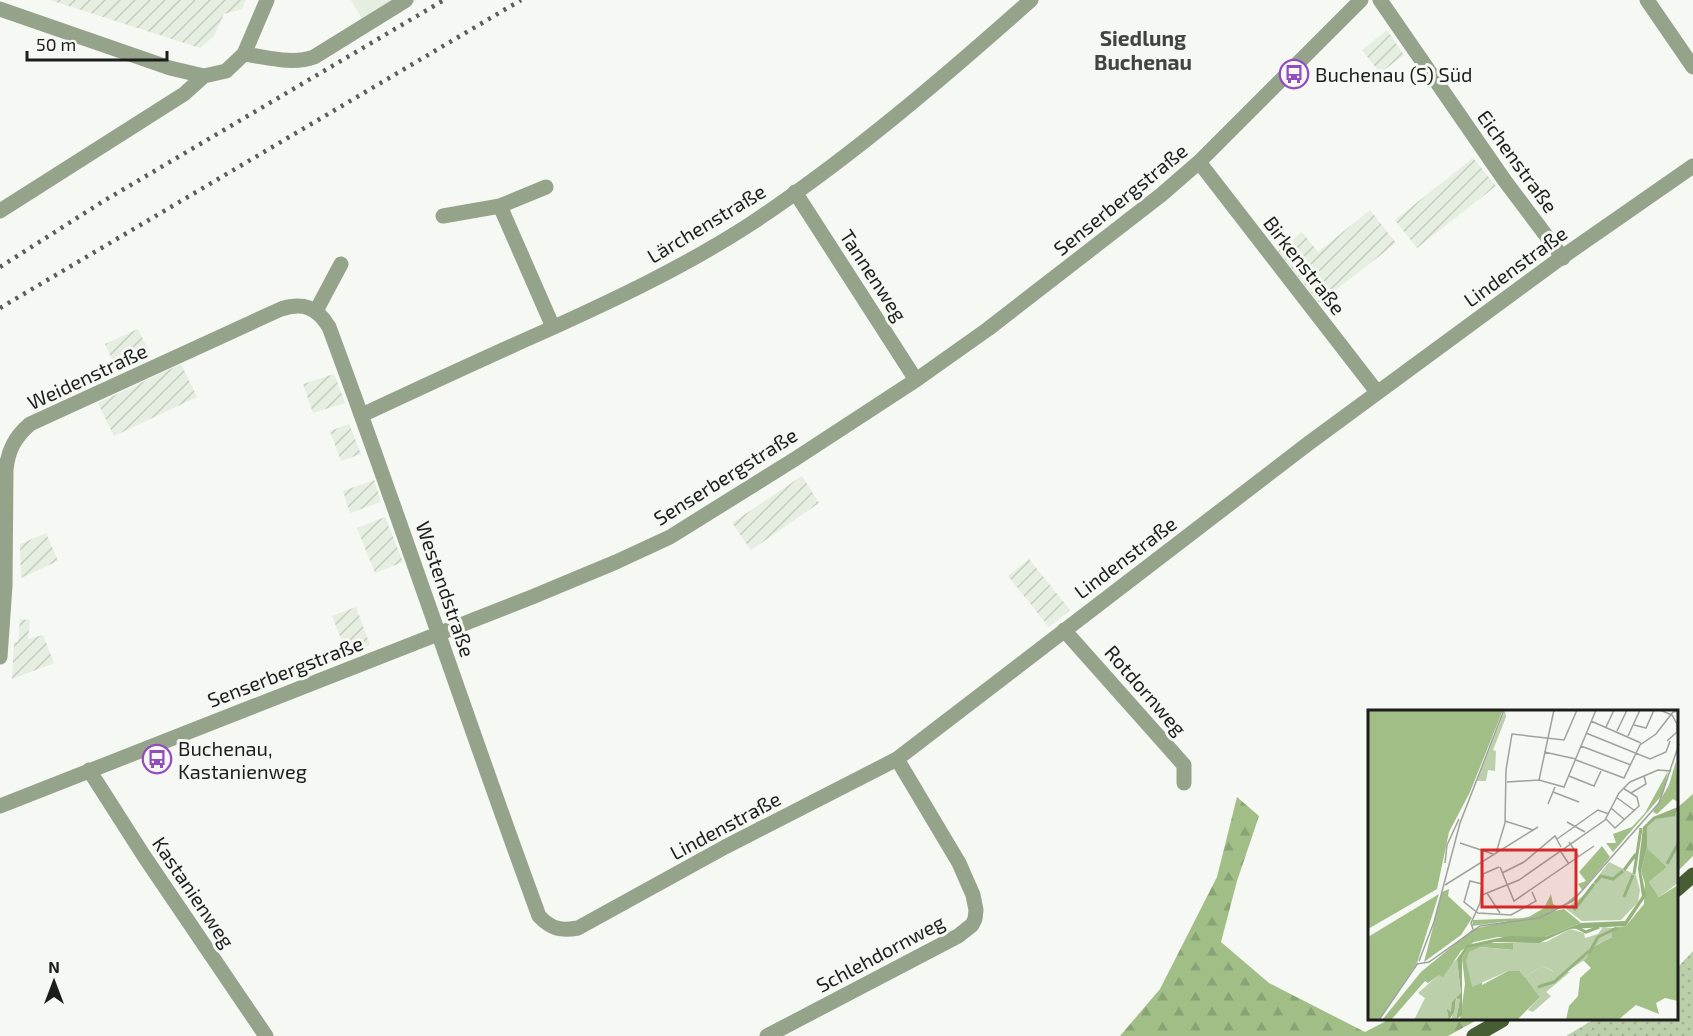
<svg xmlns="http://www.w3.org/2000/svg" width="1693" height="1036" font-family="'Exo 2',sans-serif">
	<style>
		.built { fill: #e6ede1 }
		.industrial { fill: url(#industrial-furrows) }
		.grass { fill: url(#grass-dots) }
		.forest { fill: url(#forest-firs) }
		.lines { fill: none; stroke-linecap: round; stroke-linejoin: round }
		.street { stroke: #96a38b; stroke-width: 15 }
		.primary { stroke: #475d33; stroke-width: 15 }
		.rail { stroke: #5b5d5a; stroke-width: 4.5; stroke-dasharray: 3 6; stroke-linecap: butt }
		.labels { text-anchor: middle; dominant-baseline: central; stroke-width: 6; stroke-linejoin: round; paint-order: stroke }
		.poi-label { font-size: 20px; fill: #1d1e1c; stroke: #f5f8f3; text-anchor: start }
		.street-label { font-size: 20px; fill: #1d1e1c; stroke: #f5f8f3 }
		.neighbourhood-label { font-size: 21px; font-weight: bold; fill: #414440; stroke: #f5f8f3 }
		.inset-river { fill: none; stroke: #95b27c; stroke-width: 3 }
		.inset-road { fill: none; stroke: #9fa19d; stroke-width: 1.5 }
		.view { fill: #d62828; fill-opacity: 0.15; stroke: #d62828; stroke-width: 3 }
		.inset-edge { fill: none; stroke: #1d1e1c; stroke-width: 3 }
	</style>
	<defs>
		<pattern id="industrial-furrows" width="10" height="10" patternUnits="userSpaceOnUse" patternTransform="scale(1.5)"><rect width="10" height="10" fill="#e6ede1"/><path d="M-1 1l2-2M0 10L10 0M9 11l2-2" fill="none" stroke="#c5cbc0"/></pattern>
		<pattern id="grass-dots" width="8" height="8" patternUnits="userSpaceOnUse" patternTransform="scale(1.5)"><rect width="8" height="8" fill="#bbcfab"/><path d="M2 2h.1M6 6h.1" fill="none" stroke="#a0b193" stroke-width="1.8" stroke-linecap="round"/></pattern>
		<pattern id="forest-firs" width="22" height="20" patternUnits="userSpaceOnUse" patternTransform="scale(1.5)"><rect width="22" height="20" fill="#a1be87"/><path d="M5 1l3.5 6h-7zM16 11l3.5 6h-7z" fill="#8aa374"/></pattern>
	</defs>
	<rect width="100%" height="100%" fill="#f5f8f3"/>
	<path class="built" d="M351 0H417L368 29Z"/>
	<path class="industrial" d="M50 0H246L242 9 224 14 214 36 200 48Z
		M1387 30 1404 55 1380 73 1362 50Z
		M1473 158 1496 186 1417 248 1395 220Z
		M1370 210 1396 243 1319 303 1278 251 1302 232 1318 252Z
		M138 329 150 354 117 370 105 344Z
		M181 364 197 397 114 436 98 403Z
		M334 374 345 403 313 413 303 384Z
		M349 424 361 454 341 461 330 431Z
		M802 476 819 503 751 550 732 523Z
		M374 480 381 502 350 513 343 491Z
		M385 517 403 562 375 573 357 528Z
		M46 533 58 561 21 578 20 544Z
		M1029 559 1070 610 1049 627 1008 576Z
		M356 607 370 645 347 654 332 616Z
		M20 619 30 620 28 639 43 635 54 663 12 679 14 642H18Z"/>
	<path class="grass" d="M1693 951V1036H1566L1593 1020H1676L1677 968Z"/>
	<path class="forest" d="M1693 794V856L1677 872V808Z
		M1237 797 1259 816 1237 881 1221 942 1269 983 1365 1032 1388 1020H1477L1448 1036H1120L1160 989 1217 877Z"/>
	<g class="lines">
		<path class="street" d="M1380 0 1505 181 1563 258
			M1647 0 1693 67
			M0 9 170 68 204 76 226 71 244 54 267 0
			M244 54C267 57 292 65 314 57L406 0
			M1199 162 1377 392
			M795 192 916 380
			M500 206 546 187
			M0 211 184 94 204 76
			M443 216 500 206 553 327
			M316 311 341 264
			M362 415C422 387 482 359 543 332 614 300 686 266 752 223 851 157 942 79 1031 0
			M1064 630 1184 765V783
			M0 657 5 586 6 470C8 450 15 437 30 424L281 309C303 302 317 307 329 327 402 523 467 721 539 916 551 929 561 931 578 928L725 847 897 759 1309 443 1558 260 1693 166
			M89 770 144 856 266 1036
			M0 806 532 597 616 562 670 537 795 459 916 380 988 329 1161 195 1199 162 1361 0
			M767 1036 958 936 972 925 975 919 976 910 973 895 959 863 897 759"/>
		<path class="primary" d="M1676 890 1693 875
			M1474 1036 1502 1020"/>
		<path class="rail" d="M0 267 102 202 444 0
			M0 308 521 0"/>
	</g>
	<defs>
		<g id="bus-ring" transform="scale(1.5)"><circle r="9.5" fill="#f5f8f3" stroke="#934cc0" stroke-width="1.5"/><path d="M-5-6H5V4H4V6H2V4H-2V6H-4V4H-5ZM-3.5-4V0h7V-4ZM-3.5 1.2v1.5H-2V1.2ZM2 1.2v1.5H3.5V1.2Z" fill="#934cc0"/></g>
	</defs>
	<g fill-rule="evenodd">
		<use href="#bus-ring" x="1294" y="74"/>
		<use href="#bus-ring" x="157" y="759"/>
	</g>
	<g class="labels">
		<g class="poi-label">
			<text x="1315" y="74">Buchenau (S) Süd</text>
			<text x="178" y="748">Buchenau,<tspan x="178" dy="23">Kastanienweg</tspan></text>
		</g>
		<g class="street-label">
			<text transform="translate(1518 161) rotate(54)">Eichenstraße</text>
			<text transform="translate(1120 199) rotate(-39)">Senserbergstraße</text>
			<text transform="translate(706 223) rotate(-31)">Lärchenstraße</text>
			<text transform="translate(1305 265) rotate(52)">Birkenstraße</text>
			<text transform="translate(1515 266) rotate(-36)">Lindenstraße</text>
			<text transform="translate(874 275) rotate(57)">Tannenweg</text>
			<text transform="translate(87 376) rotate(-25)">Weidenstraße</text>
			<text transform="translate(725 476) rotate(-32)">Senserbergstraße</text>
			<text transform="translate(1125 557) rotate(-37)">Lindenstraße</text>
			<text transform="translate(446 589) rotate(71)">Westendstraße</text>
			<text transform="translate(285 671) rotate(-21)">Senserbergstraße</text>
			<text transform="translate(1146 690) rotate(49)">Rotdornweg</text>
			<text transform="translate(725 825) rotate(-28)">Lindenstraße</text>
			<text transform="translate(194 892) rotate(56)">Kastanienweg</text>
			<text transform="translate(880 953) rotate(-28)">Schlehdornweg</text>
		</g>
		<g class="neighbourhood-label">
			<text x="1143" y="37">Siedlung<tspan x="1143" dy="24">Buchenau</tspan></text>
		</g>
	</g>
	<g transform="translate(1368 710)">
		<rect width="310" height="310" fill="#f5f8f3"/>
		<path d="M137 0 138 7 125 40 128 41 127 61 120 60 118 71H109ZM310 103V173L291 187 281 172 299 157 279 138V117L288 109ZM241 152 268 165 272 180 270 192 253 210 214 211 198 199 216 185ZM89 249 93 283 88 310H83L89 287 81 310H46L57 288 50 283ZM175 256 186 262H202L178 282 183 286 165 302 160 300 172 287 156 267Z" fill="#bbcfab"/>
		<path d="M0 0H135L102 82 81 122 69 179 0 219ZM308 51 310 92 305 89 289 104 285 102 301 75ZM300 61 295 84 245 142 238 133H248L245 124 264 117 277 103ZM234 136 242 147 205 191 171 207 104 216 105 210 159 208 176 198 183 184 185 194 190 197 198 193 214 180 210 174 218 171 211 162ZM279 138 299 157 281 172 291 187 310 175V291L297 288 288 293 291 304 268 295 250 310H198L201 296 210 286 212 268 223 258 215 250 223 238 244 227V218L258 216 276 194 277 174 273 161ZM81 179 80 186 104 208 93 225 56 252 74 182ZM71 184 49 253 11 310H0V227ZM196 199 213 213 177 227H130L106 232 93 241 75 267 71 265 60 273 57 271 23 310H14L53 262 105 219ZM115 233H145V240L112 237 114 275 140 261H152L172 287 149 310H92L97 274 94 248 100 238Z" fill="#a1be87"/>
		<path d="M235 217 244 218V227L223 238 218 249 189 268 185 261 175 256 156 267 152 261H140L104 277 98 251 101 242 112 237 145 240V233L178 232 202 219 216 223 217 228 230 224Z" fill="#bbcfab"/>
		<path d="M310 97 307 106 288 109 279 117V138L273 161 278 186 258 216 202 219 171 233 127 232 100 238 94 248V305L88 310 92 289 88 288 86 302 81 310 79 299 83 302 84 292 93 283 89 249 99 235 140 226 177 227 213 213 257 211 274 186 270 159 275 117 285 107Z" fill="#95b27c"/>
		<path class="inset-river" d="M299 154 311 132M256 160 268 144M266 164 273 118M227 173 233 166 245 169 255 161M256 187 265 165M206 200 226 174M208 217 218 222 231 217M221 243 230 227 249 218M170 277 186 272 221 241"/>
		<path class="inset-road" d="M292 0 304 5 309 14V22L299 31M223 11 273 33M266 15 278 18 286 0M238 17 246 0M249 21 259 0M218 23 282 49 298 42 302 31M260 26 272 0M213 36 263 55M176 42 208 49M208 50 256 68 272 35 288 24 305 2 311 1M201 66 226 76 233 61M171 70 186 0M139 72 171 70 196 77 228 0M185 82 211 92M263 83 278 74 276 66M248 87 267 101M180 94 187 77M243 98 257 110M238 109 247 118 271 96 269 87 255 78M137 111 165 120M199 112 217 122M189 129 230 100 241 104M201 132 211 147M92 133 125 144M191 139 201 154M128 143 137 113 138 60 144 24 196 30 209 0M77 153 79 135 91 109M132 157 146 191 226 136M134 163 156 152 187 126 193 137M114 174 102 171 96 192 110 203 143 205 168 191 164 182M77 175 170 117M119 183 132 203M114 185 151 170 237 110 251 83 262 72 290 60 303 61M105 219 103 213 112 193 115 164 131 157M51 251 66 212 92 113 136 0M49 254 61 252 112 216 171 208 205 191 291 93 311 34M11 310 50 253"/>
		<path class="view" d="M114 140H208V197H114Z"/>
		<rect width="310" height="310" class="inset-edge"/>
	</g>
	<g transform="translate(54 982)" stroke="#f5f8f3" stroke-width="4.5" paint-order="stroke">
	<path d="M0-4.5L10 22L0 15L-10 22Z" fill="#1d1e1c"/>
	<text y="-9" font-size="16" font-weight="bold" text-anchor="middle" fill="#1d1e1c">N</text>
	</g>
	<path d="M27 51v9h140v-9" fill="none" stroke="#1d1e1c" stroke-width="3"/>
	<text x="36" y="51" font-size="18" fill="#1d1e1c" stroke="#f5f8f3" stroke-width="4.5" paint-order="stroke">50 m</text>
</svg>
